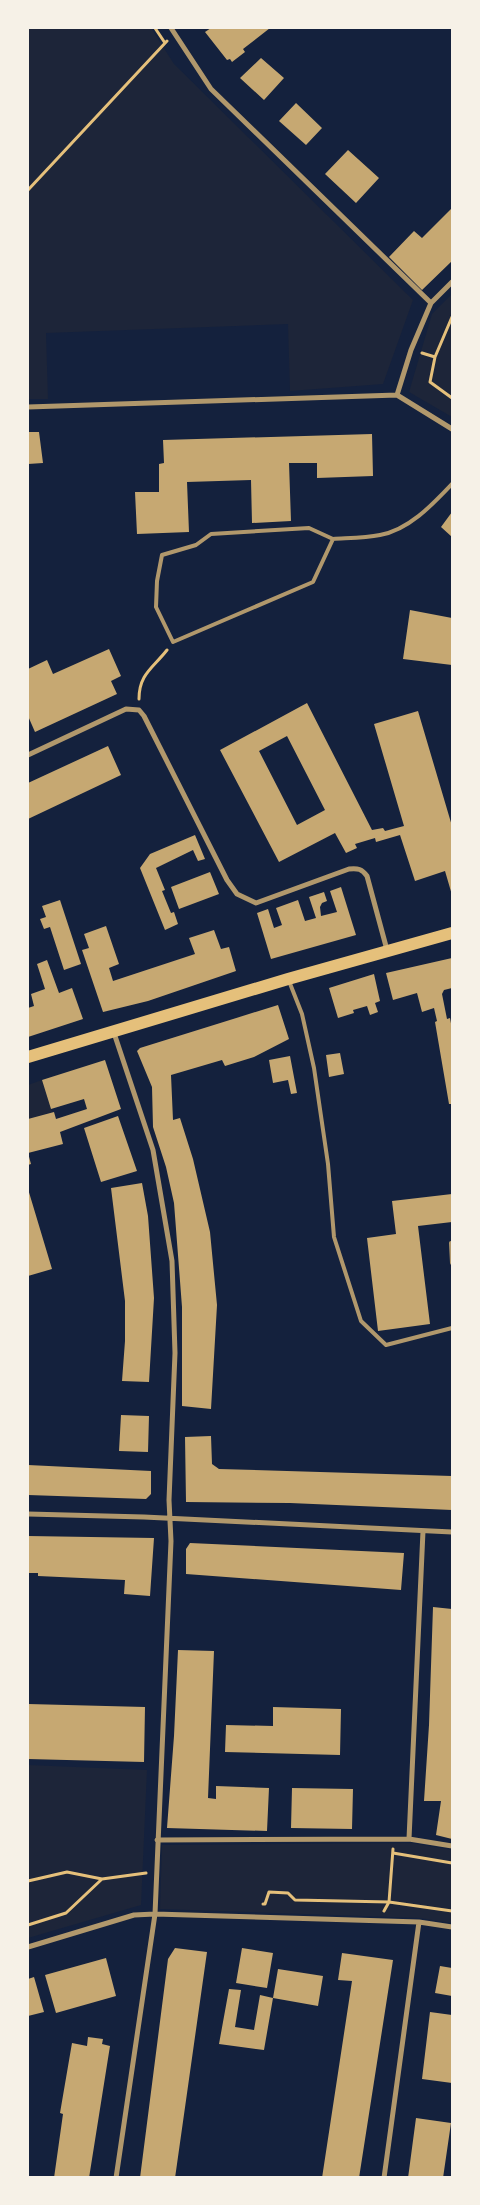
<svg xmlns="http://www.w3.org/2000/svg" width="480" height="2205" font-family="'Open Sans',sans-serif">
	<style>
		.green { fill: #1d2539 }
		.building { fill: #c6a872; fill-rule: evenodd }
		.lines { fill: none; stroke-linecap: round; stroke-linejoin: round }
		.path { stroke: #e5c07b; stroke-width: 3 }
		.service { stroke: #b1986c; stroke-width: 4 }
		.minor { stroke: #b1986c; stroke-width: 5 }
		.primary { stroke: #e5c07b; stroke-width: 12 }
	</style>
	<rect width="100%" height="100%" fill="#14213d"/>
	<path class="green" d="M28 28H151L174 64 413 300 383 384 290 391 288 324 46 333 48 399H28Z
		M452 294V417L409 392 432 314Z
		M42 1080 52 1112 28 1119V1085Z
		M28 1765 147 1770 141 1905 28 1938Z
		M411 1843 452 1850V1923L419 1918 160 1909 162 1845Z"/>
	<path class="building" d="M211 28H270L243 49 245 52 232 62 230 59 227 60 205 32Z
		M261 58 284 78 264 100 240 78Z
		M296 103 322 128 306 145 279 121Z
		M348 150 379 178 356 203 325 174Z
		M452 208V261L422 290 389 257 414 231 422 238Z
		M28 432H39L43 463 28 464Z
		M372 434 373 476 317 478V463H289L291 521 252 523 251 480 187 482 189 532 137 534 135 492H159V464L164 463 163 440Z
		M452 512V537L441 527Z
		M410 610 452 618V665L403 659Z
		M109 649 121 676 111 681 117 694 35 732 28 716V669L47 660 53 674Z
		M307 703 372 830 383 828 385 831 404 826 374 724 418 711 452 826 451 827 452 833V895L445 871 415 881 400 835 376 842 375 838 355 844 357 848 346 853 335 833 279 862 220 750ZM287 736 325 810 297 825 259 751Z
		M108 746 121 775 28 819V783Z
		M195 835 205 859 198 861 193 850 156 868 165 890 162 891 171 913 174 912 178 924 165 930 140 868 150 854Z
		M210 872 219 894 179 909 171 887Z
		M341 887 356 935 271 959 257 913 268 909 274 928 282 925 276 908 298 900 305 921 316 918 309 897 324 892 327 901 322 903 320 907 321 916 337 912 330 891Z
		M60 900 81 964 64 970 50 927 44 929 40 919 46 917 42 906Z
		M106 926 119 964 109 968 113 981 195 954 189 938 214 930 221 949 229 947 236 971 148 1001 103 1012 82 950 89 948 84 934Z
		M452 958V988L444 990 442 994 447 1019 450 1018 452 1029V1058H451L452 1104H449L435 1022 437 1021 434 1008 422 1012 417 993 393 1000 386 973Z
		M47 960 59 993 72 988 83 1019 28 1037V1008L34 1006 31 994 45 989 37 964Z
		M374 974 380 1001 375 1003 378 1012 370 1015 367 1006 353 1010 354 1013 338 1018 329 988Z
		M278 1005 289 1039 254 1057 225 1066 222 1060 171 1075 173 1120 180 1118 193 1159 210 1232 217 1305 211 1409 182 1406V1307L174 1203 166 1167 153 1127 152 1087 137 1051 140 1048Z
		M340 1053 344 1074 329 1077 326 1055Z
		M290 1056 297 1093 291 1094 288 1080 273 1083 269 1060Z
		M105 1060 121 1109 60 1132 63 1144 28 1153 31 1164 28 1165V1119L54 1112 56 1119 87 1109 84 1099 51 1109 42 1080Z
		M118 1116 137 1171 101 1182 84 1128Z
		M142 1183 148 1216 154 1298 149 1382 122 1381 125 1341V1301L111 1188Z
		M28 1189 52 1269 28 1276Z
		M452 1194V1222L418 1226 430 1324 378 1331 367 1238 396 1234 392 1201Z
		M121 1415 149 1416 148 1452 119 1451Z
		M211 1436 212 1464 219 1469 452 1476V1510L290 1503 186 1502 185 1437Z
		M28 1465 151 1471V1494L146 1499 28 1495Z
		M28 1536 154 1538 150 1596 124 1594 125 1580 38 1576V1573H28Z
		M190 1543 404 1553 401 1590 186 1574V1549Z
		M433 1607 452 1609V1839L436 1835 441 1801H424L429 1725Z
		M178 1650 214 1651 208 1798 216 1799V1786L269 1788 267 1831 167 1828 174 1736Z
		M28 1704 145 1707 144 1762 28 1759Z
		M273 1707 341 1709 340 1755 225 1752 226 1725 273 1726Z
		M292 1788 353 1789 352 1829 291 1828Z
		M175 1948 207 1952 177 2164 175 2178H140L168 1959Z
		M242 1948 273 1953 267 1988 236 1983Z
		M342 1953 393 1960 359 2178H322L352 1981 338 1980Z
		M106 1958 116 1996 56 2013 45 1975Z
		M440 1966 452 1968V1996L435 1993Z
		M278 1969 323 1976 318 2006 273 1998Z
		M34 1977 44 2012 28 2016V1979Z
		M229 1989 241 1990 235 2027 254 2030 260 1995 273 1998 264 2050 219 2044Z
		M430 2012 452 2015V2083L422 2079Z
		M88 2037 103 2039 102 2044 110 2046 89 2178H54L63 2114 60 2113 72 2043 87 2046Z
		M416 2118 451 2123 443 2178H408Z"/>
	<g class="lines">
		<path class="path" d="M155 28 165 43
			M28 190 167 41
			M452 317 435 357 430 382 452 398
			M422 353 435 357
			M139 699C139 674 153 668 167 650
			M393 1849 389 1902 452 1911
			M393 1853 452 1863
			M28 1881 67 1872 102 1879
			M263 1904H265L269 1892 288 1893 295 1900 389 1902 384 1911
			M28 1925 66 1913 102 1879 146 1873"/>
		<path class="service" d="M309 528 333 539 313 582 173 642 156 607 157 581 162 555 196 545 211 534Z
			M333 539C348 538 365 538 380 535 409 530 433 504 452 484
			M289 981 302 1014 314 1068 328 1164 334 1237 361 1321 386 1345 452 1328
			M451 1243 452 1263"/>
		<path class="minor" d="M171 28 211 89 431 303
			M397 395 411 350 431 303 452 282
			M397 395 452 429
			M28 407 397 395
			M28 755 126 709 139 710 144 716 227 880 237 894 256 903 349 869C358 868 362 869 367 876L387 950
			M114 1033 153 1150 172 1261 175 1353 169 1500 171 1541 155 1914 116 2178
			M28 1514 144 1517 452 1532
			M409 1839 423 1531
			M157 1840 409 1839 452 1846
			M28 1947 134 1915 155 1914 419 1922 452 1927
			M384 2178 419 1922"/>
		<path class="primary" d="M28 1057 288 979 452 933"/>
	</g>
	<rect width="480" height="2205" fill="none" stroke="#f6f1e7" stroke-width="58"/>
</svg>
